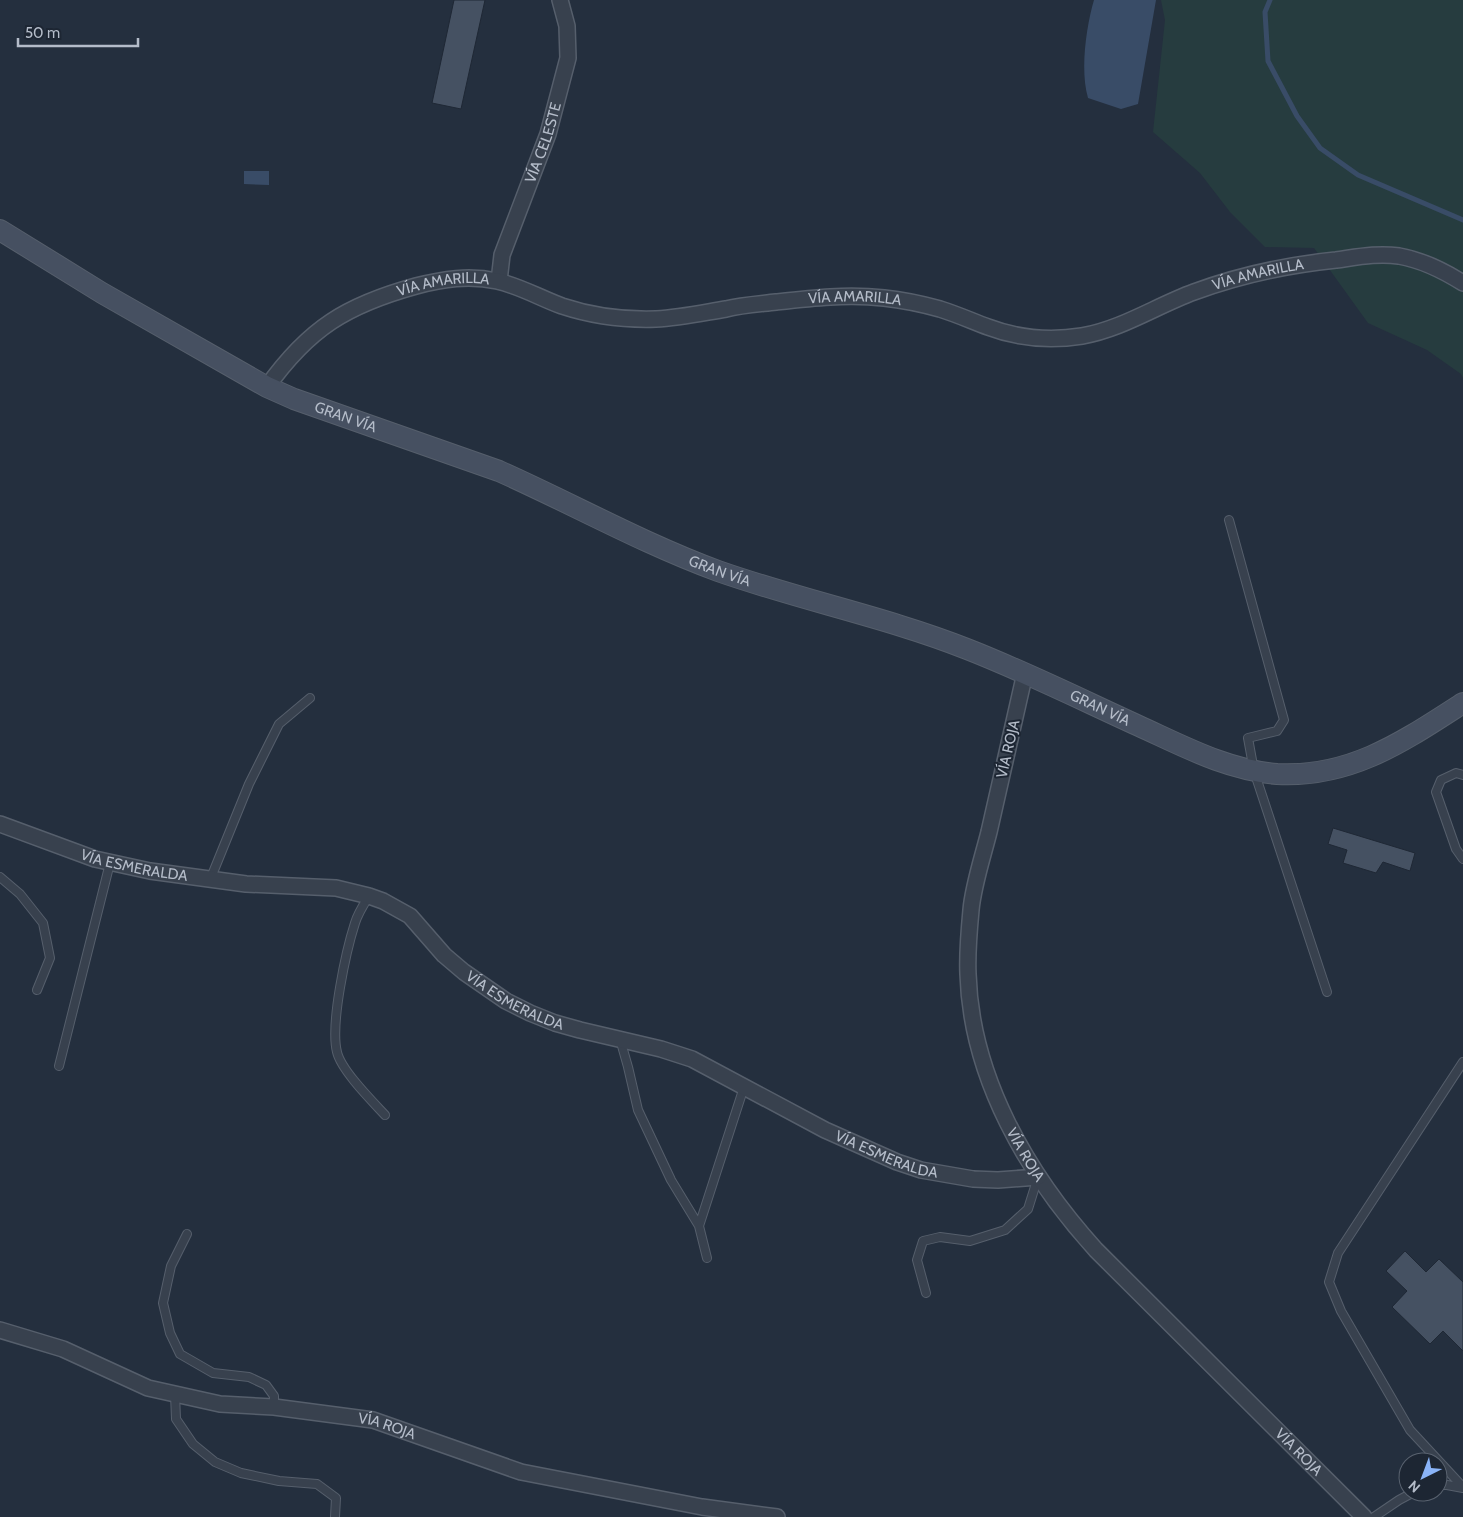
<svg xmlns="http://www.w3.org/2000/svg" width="1463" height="1517" font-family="Cabin,sans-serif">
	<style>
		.green { fill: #263c3f }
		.water { fill: #394c67 }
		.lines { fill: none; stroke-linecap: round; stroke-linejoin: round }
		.stream { stroke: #394c67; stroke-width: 5 }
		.building { fill: #455162; stroke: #1f2835 }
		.service-casing { stroke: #565f6c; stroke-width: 10 }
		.minor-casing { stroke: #565f6c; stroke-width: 18 }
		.secondary-casing { stroke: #565f6c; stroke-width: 22 }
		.service { stroke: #38414e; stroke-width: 8 }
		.minor { stroke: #38414e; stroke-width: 15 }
		.secondary { stroke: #465061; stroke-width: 20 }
		.labels { text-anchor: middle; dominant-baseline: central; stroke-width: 4; stroke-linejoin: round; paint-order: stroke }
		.street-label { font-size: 15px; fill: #b4bcc9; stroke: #1d2633 }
	</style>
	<rect width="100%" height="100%" fill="#242f3e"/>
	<path class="green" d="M1161 0H1463V378L1461 374 1427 350 1368 323 1314 248 1265 247 1230 212 1200 173 1153 132 1165 20Z"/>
	<path class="water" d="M1094 0H1156L1138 104 1121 109 1088 98C1080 71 1086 27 1094 0Z
		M244 171H269V185L244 184Z"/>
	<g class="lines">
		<path class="stream" d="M1270 0 1265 12 1268 61 1297 116 1320 148 1358 175 1463 220"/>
	</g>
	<path class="building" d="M454 0H485L461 109 432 103Z
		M1333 828 1415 853 1410 871 1383 862 1376 873 1343 863 1347 850 1328 844Z
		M1405 1251 1426 1272 1439 1259 1463 1282V1351L1443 1331 1430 1344 1392 1307 1407 1291 1386 1271Z"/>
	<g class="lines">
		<g class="service-casing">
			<path id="service" d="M1229 520 1284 720 1277 731 1248 738 1254 771 1327 992
				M1463 775 1456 773 1441 780 1436 792 1456 849 1463 859
				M0 877 20 894 43 923 50 958 37 990
				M210 880 249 784 279 724 310 698
				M369 896C364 904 358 913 355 923 346 951 330 1024 337 1052 341 1070 372 1101 385 1115
				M620 1039 628 1067 638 1110 671 1180 699 1226
				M1463 1062 1338 1253 1329 1282 1341 1311 1410 1430 1463 1487
				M59 1066 110 863
				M187 1234 171 1266 163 1303 170 1333 180 1354 213 1373 249 1377 266 1385 274 1396V1407
				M707 1258 699 1226 744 1087
				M926 1293 917 1260 923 1241 940 1237 970 1241 1005 1230 1028 1209 1038 1177
				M175 1394 176 1419 193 1444 215 1462 241 1473 279 1481 317 1484 336 1498 335 1517
				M1438 1485H1447L1463 1488
				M1374 1517 1399 1500 1414 1492"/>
		</g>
		<g class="minor-casing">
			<g id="minor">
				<path id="s1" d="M499 281 502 255 548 134 568 58 567 26 560 0"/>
				<path id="s2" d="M267 387C309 328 347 305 416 286 443 279 469 275 497 281 520 286 540 298 562 306 592 316 625 320 656 319 680 318 702 313 726 309 742 305 759 304 776 302 812 298 847 294 884 298 903 300 922 304 940 309 956 314 972 321 988 327 1017 338 1050 341 1082 336 1122 329 1156 306 1194 292 1240 275 1287 265 1336 260 1358 257 1377 253 1399 256 1422 260 1444 271 1463 283"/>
				<path id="s3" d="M1025 673C1013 726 1001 779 989 832 983 856 973 886 971 910 969 931 967 953 968 974 971 1078 1028 1175 1096 1250L1364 1517"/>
				<path id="s4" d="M0 824 95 859 150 871 246 884 336 888 369 896 383 901 410 916 444 955 464 972 506 1001 530 1013 555 1023 580 1030 661 1049 692 1059 825 1130 897 1162 921 1170 973 1179 998 1180 1038 1177"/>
				<path id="s5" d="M0 1330 63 1349 148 1388 220 1404 274 1407 373 1420 521 1472 702 1507 777 1517"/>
			</g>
		</g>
		<g class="secondary-casing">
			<g id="secondary">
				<path id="s6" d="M0 230 102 293 267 387 294 399 499 471C573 504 642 543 718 571 800 600 886 617 967 649 1026 672 1082 700 1139 726 1183 746 1227 770 1277 774 1351 778 1404 741 1463 703"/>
			</g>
		</g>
		<use href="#service" class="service"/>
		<use href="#minor" class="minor"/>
		<use href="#secondary" class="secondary"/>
	</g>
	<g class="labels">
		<g class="street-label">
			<text stroke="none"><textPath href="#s1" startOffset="146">VÍA CELESTE</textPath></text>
			<text stroke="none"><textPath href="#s2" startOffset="1052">VÍA AMARILLA</textPath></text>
			<text stroke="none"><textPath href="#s2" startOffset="212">VÍA AMARILLA</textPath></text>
			<text stroke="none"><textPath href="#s2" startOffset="632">VÍA AMARILLA</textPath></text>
			<text stroke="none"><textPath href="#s6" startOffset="394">GRAN VÍA</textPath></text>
			<text stroke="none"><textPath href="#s6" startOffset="799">GRAN VÍA</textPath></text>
			<text stroke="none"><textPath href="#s6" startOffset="1204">GRAN VÍA</textPath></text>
			<text transform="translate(1008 749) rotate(-77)">VÍA ROJA</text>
			<text stroke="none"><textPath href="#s4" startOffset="141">VÍA ESMERALDA</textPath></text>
			<text stroke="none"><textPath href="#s4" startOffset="561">VÍA ESMERALDA</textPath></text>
			<text stroke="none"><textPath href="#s4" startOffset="966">VÍA ESMERALDA</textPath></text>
			<text stroke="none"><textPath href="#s3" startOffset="499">VÍA ROJA</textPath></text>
			<text stroke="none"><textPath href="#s5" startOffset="402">VÍA ROJA</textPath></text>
			<text stroke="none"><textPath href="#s3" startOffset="904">VÍA ROJA</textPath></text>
		</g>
	</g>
	<g transform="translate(1423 1477) rotate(222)"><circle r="24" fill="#1d2633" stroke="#59626f"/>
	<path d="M0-4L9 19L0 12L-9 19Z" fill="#8ab4f8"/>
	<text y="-8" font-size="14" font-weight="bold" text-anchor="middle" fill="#b4bcc9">N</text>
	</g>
	<path d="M18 38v8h120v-8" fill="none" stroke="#b4bcc9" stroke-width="2.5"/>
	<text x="25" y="38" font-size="15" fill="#b4bcc9" stroke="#1d2633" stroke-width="4" paint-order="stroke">50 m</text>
</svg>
